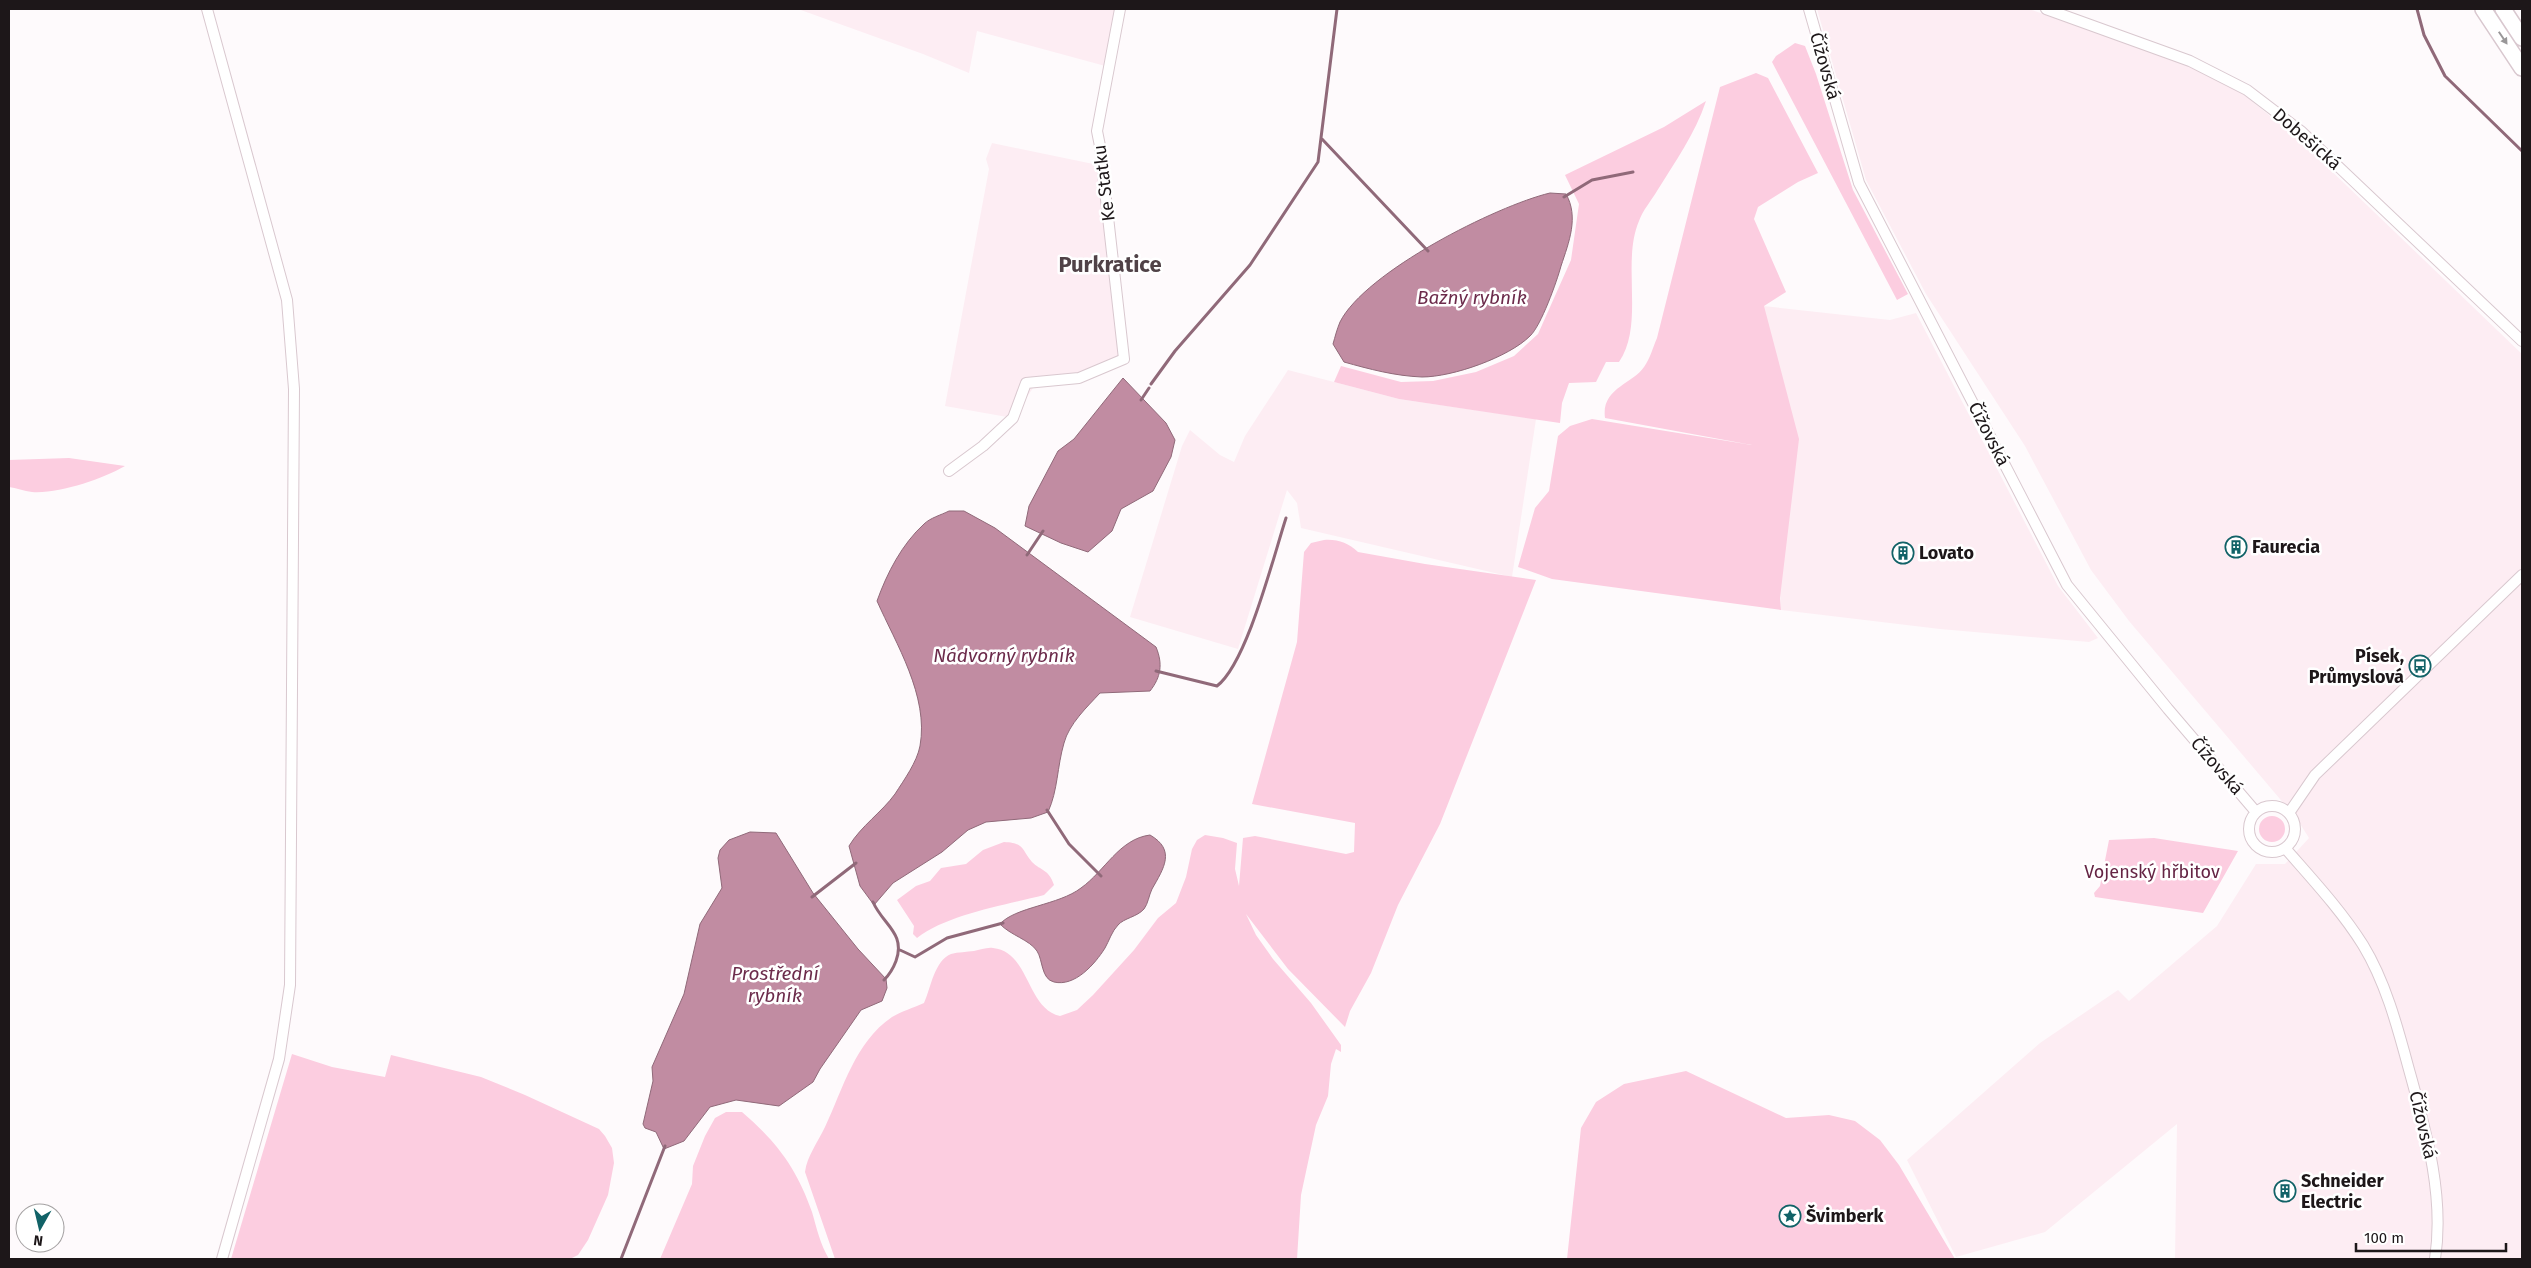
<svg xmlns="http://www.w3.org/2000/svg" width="2531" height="1268" font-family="'Fira Sans',sans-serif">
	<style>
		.built { fill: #fdedf3 }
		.green { fill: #fccde0 }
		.water { fill: #c18ca2; stroke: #906979 }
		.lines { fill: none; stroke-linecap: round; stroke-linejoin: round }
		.stream { stroke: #906979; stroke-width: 3 }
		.minor-casing { stroke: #d9c8cf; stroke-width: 12 }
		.highway-casing { stroke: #d9c8cf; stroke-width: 18 }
		.minor { stroke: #fff; stroke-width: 10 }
		.highway { stroke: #fff; stroke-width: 15 }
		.oneway { fill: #999798 }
		.labels { text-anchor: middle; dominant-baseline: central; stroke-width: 5; stroke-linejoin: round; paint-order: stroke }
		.street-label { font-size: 18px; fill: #1d1719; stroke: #fff }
		.poi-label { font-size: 18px; font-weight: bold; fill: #1d1719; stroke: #fff; text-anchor: start }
		.park-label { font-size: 18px; fill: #652444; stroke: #fff }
		.water-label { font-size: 19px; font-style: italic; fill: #6c2b4b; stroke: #fff }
		.district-label { font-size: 22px; font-weight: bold; fill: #504247; stroke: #fff }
	</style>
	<rect width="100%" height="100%" fill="#fefafc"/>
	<path class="built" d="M798 9H1120L1109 67 977 31 969 73 923 54Z
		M1817 9H2029L2189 66 2220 80 2243 94 2296 137 2522 354V1259H2175L2177 1124 2045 1232 1956 1257 1907 1160 2040 1043 2118 990 2129 1001 2217 926 2256 864H2285L2309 838 2297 819 2129 621 2091 570 2025 446 1926 294 1866 180Z
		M992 143 1103 166 1124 359 1113 367 1035 385 1013 418 945 406 989 169 986 159Z
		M1763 306 1890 320 1916 313 2058 586 2098 638 2089 642 1940 629 1781 610Z
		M1288 370 1399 399 1536 419 1512 577 1301 528 1297 503 1287 490 1238 649 1130 617 1182 446 1190 430 1220 455 1234 462 1245 436Z"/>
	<path class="green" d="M1795 43 1805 46 1816 74 1853 190 1908 294 1897 300 1772 62 1776 56Z
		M1756 73 1768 78 1818 173 1798 182 1758 207 1754 219 1786 292 1764 306 1799 439 1780 598 1781 610 1552 579 1518 567 1535 508 1549 491 1558 436 1570 426 1592 419 1752 445 1605 418C1601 388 1633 384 1644 367 1650 359 1653 347 1657 338L1720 87Z
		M1706 101C1695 134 1675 162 1657 191 1651 201 1643 210 1639 221 1621 263 1645 324 1619 362H1606L1596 382 1569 383 1562 403 1560 423 1399 399 1334 382 1341 366 1401 382 1433 381 1476 372 1514 356 1538 334 1571 260 1579 204 1565 175 1664 127Z
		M69 458 125 466C102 479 59 494 32 492 24 491 16 488 9 487V460Z
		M1324 540C1338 539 1348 543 1358 552L1425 564 1536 580 1440 824 1398 905 1371 973 1350 1011 1345 1027 1288 969 1246 914 1256 935 1273 959 1311 1003 1341 1045V1052L1336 1049 1331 1064 1328 1096 1316 1125 1301 1195 1297 1259H835L805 1172C807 1156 818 1142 825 1127 843 1089 855 1042 892 1017 902 1011 913 1008 924 1003 931 988 934 961 951 954 958 952 967 952 974 951 980 950 987 947 993 948 1030 952 1026 1008 1060 1016L1077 1010 1093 995 1134 950 1158 918 1176 903 1186 877 1192 849 1197 840 1205 835 1223 838 1237 843 1235 869 1239 886 1243 838 1255 836 1346 854 1354 852 1355 823 1252 804 1297 642 1304 552 1311 543Z
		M2259 829a13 13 0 1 1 26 0a13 13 0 1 1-26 0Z
		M2154 838 2238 851 2203 913 2095 897 2094 893 2100 886 2109 840Z
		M1004 842C1025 843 1021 849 1032 862 1041 871 1049 869 1054 885L1044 895C1006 905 948 914 917 938L913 934 914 926 897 900 916 886 930 881 941 868 966 864 983 850Z
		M292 1054 332 1067 385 1077 391 1055 481 1077 525 1095 599 1129 605 1136 612 1148 614 1163 608 1195 588 1240 578 1255 570 1259H231Z
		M1686 1071 1786 1118 1829 1115 1855 1121 1880 1140 1899 1165 1955 1259H1567L1581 1128 1596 1102 1624 1084Z
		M726 1112H742C777 1142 797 1169 812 1212 817 1229 820 1244 829 1259H660L692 1184 693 1166 705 1136 715 1118Z"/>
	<path class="water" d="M1550 193 1566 194C1579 217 1569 242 1561 266 1557 281 1541 326 1530 336 1509 357 1453 377 1422 377 1395 376 1369 369 1344 362L1333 344C1335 337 1337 329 1340 322 1365 272 1496 206 1550 193Z
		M1123 378 1166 423 1175 440 1171 457 1153 491 1121 509 1112 531 1088 552 1061 543 1025 526 1029 506 1058 451 1074 439Z
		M949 511H964L995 528 1156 647C1163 664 1161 677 1150 691L1100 693C1087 707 1069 724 1064 743 1057 767 1058 790 1048 812L1031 818 986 822 968 830 942 852 893 883 874 905 860 886 849 846C861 826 882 812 895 794 904 780 917 762 920 746 929 696 896 644 877 601 887 573 902 544 924 524 930 518 941 515 949 511Z
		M750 832 776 833 813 893 858 949 886 979 887 988 882 1001 861 1010 820 1069 813 1082 779 1106 736 1100 710 1107 684 1141 664 1149 656 1132 645 1128 643 1124 653 1081 652 1067 684 994 700 924 722 888 718 858 720 850 729 840Z
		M1150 835C1176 850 1164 868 1152 889 1149 895 1148 904 1144 909 1137 917 1124 918 1118 925 1112 931 1109 941 1105 948 1095 964 1075 987 1054 982 1041 979 1043 960 1037 951 1030 940 1010 935 1000 924 1015 907 1059 905 1081 888 1105 871 1119 839 1150 835Z"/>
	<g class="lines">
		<path class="stream" d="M2417 9 2424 35 2445 76 2522 151
			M1322 139 1428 251
			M1564 197 1592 180 1633 172
			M1151 384 1175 351 1250 265 1318 162 1337 9
			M1141 400 1149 388
			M1027 555 1043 531
			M1156 671 1217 686C1247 663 1273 558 1286 518
			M1047 810 1069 844 1101 876
			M812 897 856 863
			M873 902C883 925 906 933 896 961 893 969 890 974 884 980
			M900 950 915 957 947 938 1003 923
			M621 1259 665 1146"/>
		<g class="minor-casing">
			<path id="minor" d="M207 9 287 300 294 389 290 985 279 1059 222 1259
				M1809 9 1859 183 2067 585 2168 709 2256 812
				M2046 9 2190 61 2247 90 2302 132 2522 341
				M949 471 983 446 1013 418 1026 383 1079 378 1124 359 1100 146 1097 131 1120 9
				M2249 829a23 23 0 1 1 46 0a23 23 0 1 1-46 0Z
				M2289 813 2315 775 2522 575
				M2285 848C2312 879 2341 910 2363 945 2385 981 2397 1025 2408 1066 2425 1128 2445 1194 2435 1259"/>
		</g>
		<g class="highway-casing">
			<path id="highway" d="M2483 9 2522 68
				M2503 9 2522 38"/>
		</g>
		<use href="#minor" class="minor"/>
		<use href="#highway" class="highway"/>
	</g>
	<defs><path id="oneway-solid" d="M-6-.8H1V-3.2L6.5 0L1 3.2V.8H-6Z" transform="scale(1.25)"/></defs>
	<use class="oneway" href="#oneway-solid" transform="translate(2503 38) rotate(56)"/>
	<defs>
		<g id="building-ring" transform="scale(1.125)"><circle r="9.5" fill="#fff" stroke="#116267" stroke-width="1.5"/><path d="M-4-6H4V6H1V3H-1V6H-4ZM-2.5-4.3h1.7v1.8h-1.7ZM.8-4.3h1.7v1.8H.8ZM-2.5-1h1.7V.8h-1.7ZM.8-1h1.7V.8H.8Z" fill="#116267"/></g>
		<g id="bus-ring" transform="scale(1.125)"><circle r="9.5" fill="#fff" stroke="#116267" stroke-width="1.5"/><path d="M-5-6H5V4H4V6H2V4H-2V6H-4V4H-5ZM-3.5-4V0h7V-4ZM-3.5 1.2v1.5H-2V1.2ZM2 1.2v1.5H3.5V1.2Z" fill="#116267"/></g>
		<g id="sight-ring" transform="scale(1.125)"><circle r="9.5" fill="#fff" stroke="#116267" stroke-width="1.5"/><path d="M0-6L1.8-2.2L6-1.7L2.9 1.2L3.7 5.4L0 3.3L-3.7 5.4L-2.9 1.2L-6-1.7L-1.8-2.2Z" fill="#116267"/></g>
	</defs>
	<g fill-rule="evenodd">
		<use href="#building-ring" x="2236" y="547"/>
		<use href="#building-ring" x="1903" y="553"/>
		<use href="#bus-ring" x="2420" y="666"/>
		<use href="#building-ring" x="2285" y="1191"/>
		<use href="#sight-ring" x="1790" y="1216"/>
	</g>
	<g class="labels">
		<g class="street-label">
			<text transform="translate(1825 66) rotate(74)">Čížovská</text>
			<text transform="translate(2307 139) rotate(41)">Dobešická</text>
			<text transform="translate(1104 183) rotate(-97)">Ke Statku</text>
			<text transform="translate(1989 434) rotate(63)">Čížovská</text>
			<text transform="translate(2217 766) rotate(49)">Čížovská</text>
			<text transform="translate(2423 1125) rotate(77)">Čížovská</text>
		</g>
		<g class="poi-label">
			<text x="2252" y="547">Faurecia</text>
			<text x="1919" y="553">Lovato</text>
			<text x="2404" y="656" text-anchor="end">Písek,<tspan x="2404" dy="21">Průmyslová</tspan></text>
			<text x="2301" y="1181">Schneider<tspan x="2301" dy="21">Electric</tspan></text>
			<text x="1806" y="1216">Švimberk</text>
		</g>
		<g class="park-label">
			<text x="2152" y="872">Vojenský hřbitov</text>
		</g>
		<g class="water-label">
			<text x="1472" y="297">Bažný rybník</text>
			<text x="1004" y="655">Nádvorný rybník</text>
			<text x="775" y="973">Prostřední<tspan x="775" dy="22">rybník</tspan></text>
		</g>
		<g class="district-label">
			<text x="1110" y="264">Purkratice</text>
		</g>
	</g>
	<rect width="2531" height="1268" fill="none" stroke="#1d1719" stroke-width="20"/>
	<g transform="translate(40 1228) rotate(188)"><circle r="24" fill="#ffffff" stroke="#a5a2a3"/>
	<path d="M0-4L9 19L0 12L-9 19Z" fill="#116267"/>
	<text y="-8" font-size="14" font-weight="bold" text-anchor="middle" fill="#1d1719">N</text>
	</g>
	<path d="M2356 1243v8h150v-8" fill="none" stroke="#1d1719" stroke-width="2.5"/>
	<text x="2364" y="1243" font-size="15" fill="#1d1719" stroke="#ffffff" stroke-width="4" paint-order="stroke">100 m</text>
</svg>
